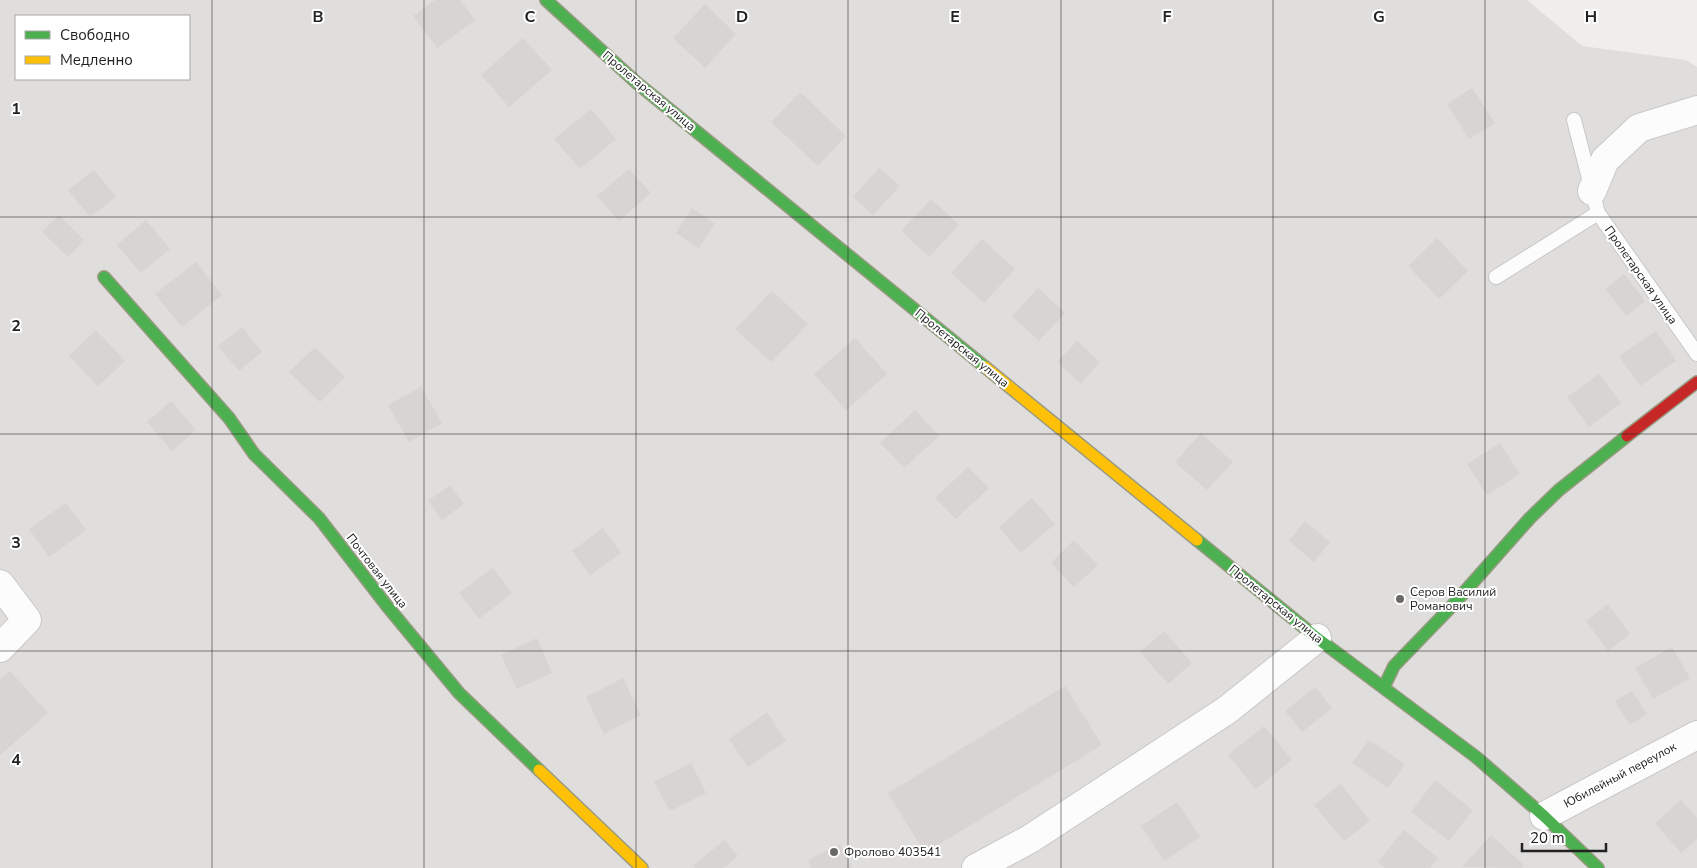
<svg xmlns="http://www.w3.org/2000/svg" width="1697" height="868" font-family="'Nunito Sans',sans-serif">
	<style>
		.residential { fill: #dfdedc; fill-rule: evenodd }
		.building { fill: #d7d4d2 }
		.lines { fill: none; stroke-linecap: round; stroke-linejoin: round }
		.lane-casing { stroke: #c9c8c7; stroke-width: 16 }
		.street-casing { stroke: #c9c8c7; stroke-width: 30 }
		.fast-casing { stroke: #999a82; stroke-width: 14 }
		.slow-casing { stroke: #999a82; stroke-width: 14 }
		.jam-casing { stroke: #999a82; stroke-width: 14 }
		.lane { stroke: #fdfcfc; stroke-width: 14 }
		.street { stroke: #fdfcfc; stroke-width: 28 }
		.fast { stroke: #4caf50; stroke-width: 11 }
		.slow { stroke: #ffc107; stroke-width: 11 }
		.jam { stroke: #c62828; stroke-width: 11 }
		.grid { fill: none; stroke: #222; stroke-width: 1; stroke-opacity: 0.55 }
		.poi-dot { fill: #6a6968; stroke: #fff; stroke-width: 2 }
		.labels { text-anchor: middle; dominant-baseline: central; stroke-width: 4; stroke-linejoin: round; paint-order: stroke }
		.street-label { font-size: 12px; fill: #222; stroke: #fff }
		.poi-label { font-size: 12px; fill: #222; stroke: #fff; text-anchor: start }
		.grid-label { font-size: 16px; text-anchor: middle; font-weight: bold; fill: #222; stroke: #fff; stroke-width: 4; stroke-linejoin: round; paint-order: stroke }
	</style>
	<rect width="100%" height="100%" fill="#f0eeeb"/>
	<path class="residential" d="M0 0H1527L1582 46 1686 60 1697 67V868H0ZM16 16H189V79H16Z"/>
	<path class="building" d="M435 0H460L475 20 437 48 413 16Z
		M705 4 736 34 705 68 673 38Z
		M523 38 552 70 509 107 481 75Z
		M1472 88 1495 123 1469 139 1447 104Z
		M800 92 846 136 818 166 771 122Z
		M591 109 616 139 580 169 554 139Z
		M879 168 900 186 873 215 853 197Z
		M629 169 651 193 619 221 597 196Z
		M94 170 116 197 90 217 68 190Z
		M931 199 959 225 929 257 901 231Z
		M692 208 715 224 699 248 676 233Z
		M59 215 84 240 68 257 42 232Z
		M146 220 170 249 141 273 117 245Z
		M1437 238 1468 271 1439 299 1408 266Z
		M982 239 1015 269 984 303 951 273Z
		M196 262 222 295 182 327 155 294Z
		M1624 274 1645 301 1627 316 1605 289Z
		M1038 288 1065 313 1039 341 1012 316Z
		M772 291 808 324 771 362 735 329Z
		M242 327 262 352 239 371 218 346Z
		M96 330 125 361 98 386 69 356Z
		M1656 331 1676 361 1640 386 1619 356Z
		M855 338 887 374 846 410 814 374Z
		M1077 341 1100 362 1081 384 1057 362Z
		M315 347 345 377 320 402 289 372Z
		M1599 374 1621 403 1589 427 1567 397Z
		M421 387 442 423 409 442 388 405Z
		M171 401 196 430 172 451 147 422Z
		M915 410 939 436 904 468 880 443Z
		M1201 433 1233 462 1207 490 1175 462Z
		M1500 443 1520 474 1487 495 1467 464Z
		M968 467 989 488 956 519 935 498Z
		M450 485 464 504 442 520 428 501Z
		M1032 498 1055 524 1021 553 999 527Z
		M66 503 86 530 49 557 29 529Z
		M1305 521 1330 542 1314 562 1289 541Z
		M603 528 621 553 590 575 572 551Z
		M1074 540 1098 565 1074 587 1051 563Z
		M493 568 512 593 479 619 459 593Z
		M1608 604 1630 634 1608 651 1586 621Z
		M1164 631 1192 663 1168 684 1140 652Z
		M537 638 552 673 517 689 501 655Z
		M1672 647 1690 678 1653 699 1635 668Z
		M10 671 48 713 0 755V679Z
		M623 678 641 715 604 734 586 697Z
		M1065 686 1102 745 925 853 888 793Z
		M1315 687 1332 708 1302 732 1285 711Z
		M1632 691 1647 714 1630 725 1615 701Z
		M767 712 786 741 748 767 729 739Z
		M1264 726 1292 760 1256 789 1228 755Z
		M1369 740 1405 764 1388 788 1352 763Z
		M691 763 706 793 670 811 654 782Z
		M1435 780 1473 810 1449 841 1411 812Z
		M1341 784 1370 821 1344 841 1314 805Z
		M1681 800 1697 818V839L1681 853 1655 823Z
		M1177 802 1200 837 1164 861 1141 826Z
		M1404 830 1438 858 1430 868H1385L1378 862Z
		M1491 835 1524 865 1522 868 1462 867Z
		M725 840 738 856 723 868H696L693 865Z
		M840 844 852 868H811L808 860Z"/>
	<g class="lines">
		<g class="lane-casing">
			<path id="lane" d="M1574 120 1598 213 1697 354
				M1496 277 1598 213"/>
		</g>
		<g class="street-casing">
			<path id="street" d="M1592 191 1605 160 1639 128 1697 110
				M0 584 27 620 0 648
				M1544 816 1697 735
				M976 868 1030 839 1227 710 1317 638"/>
		</g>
		<g class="fast-casing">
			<path id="fast" d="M546 0 637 83 985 367
				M104 277 229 418 254 454 319 518 387 606 459 693 539 770
				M1197 540 1317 638 1476 757 1544 816 1598 868
				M1384 687 1394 666 1452 606 1530 518 1559 490 1627 436"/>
		</g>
		<g class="slow-casing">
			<path id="slow" d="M985 367 1197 540
				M539 770 642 868"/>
		</g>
		<g class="jam-casing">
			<path id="jam" d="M1627 436 1697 382"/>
		</g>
		<use href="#lane" class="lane"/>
		<use href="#street" class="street"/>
		<use href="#fast" class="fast"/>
		<use href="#slow" class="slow"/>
		<use href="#jam" class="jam"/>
	</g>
	<path class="grid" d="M212 0V868M424 0V868M636 0V868M848 0V868M1061 0V868M1273 0V868M1485 0V868M0 217H1697M0 434H1697M0 651H1697"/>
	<g class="poi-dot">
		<circle cx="1400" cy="599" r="5"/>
		<circle cx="834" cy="852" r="5"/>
	</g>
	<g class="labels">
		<g class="street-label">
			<text transform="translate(649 91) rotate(40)">Пролетарская улица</text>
			<text transform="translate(1641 275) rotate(55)">Пролетарская улица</text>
			<text transform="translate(962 348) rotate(39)">Пролетарская улица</text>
			<text transform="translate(377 571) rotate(52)">Почтовая улица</text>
			<text transform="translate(1276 604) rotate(39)">Пролетарская улица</text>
			<text transform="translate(1620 775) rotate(-28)">Юбилейный переулок</text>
		</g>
		<g class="poi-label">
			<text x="1410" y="592">Серов Василий<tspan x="1410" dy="14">Романович</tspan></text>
			<text x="844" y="852">Фролово 403541</text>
		</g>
	</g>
	<g class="grid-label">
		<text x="318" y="22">B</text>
		<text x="530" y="22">C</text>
		<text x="742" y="22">D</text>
		<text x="955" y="22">E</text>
		<text x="1167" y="22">F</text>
		<text x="1379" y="22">G</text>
		<text x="1591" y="22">H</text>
		<text x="16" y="114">1</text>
		<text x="16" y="331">2</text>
		<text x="16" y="548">3</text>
		<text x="16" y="765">4</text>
	</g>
	<rect x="15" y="15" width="175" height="65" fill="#ffffff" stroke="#a7a7a7"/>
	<rect x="25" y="31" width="25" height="8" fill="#4caf50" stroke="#a7a7a7"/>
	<text x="60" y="40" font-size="15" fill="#222222">Свободно</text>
	<rect x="25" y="56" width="25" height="8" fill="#ffc107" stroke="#a7a7a7"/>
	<text x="60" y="65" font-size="15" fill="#222222">Медленно</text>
	<path d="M1522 843v8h84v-8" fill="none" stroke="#222222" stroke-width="2.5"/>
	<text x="1530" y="843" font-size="15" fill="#222222" stroke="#ffffff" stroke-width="4" paint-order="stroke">20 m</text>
</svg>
